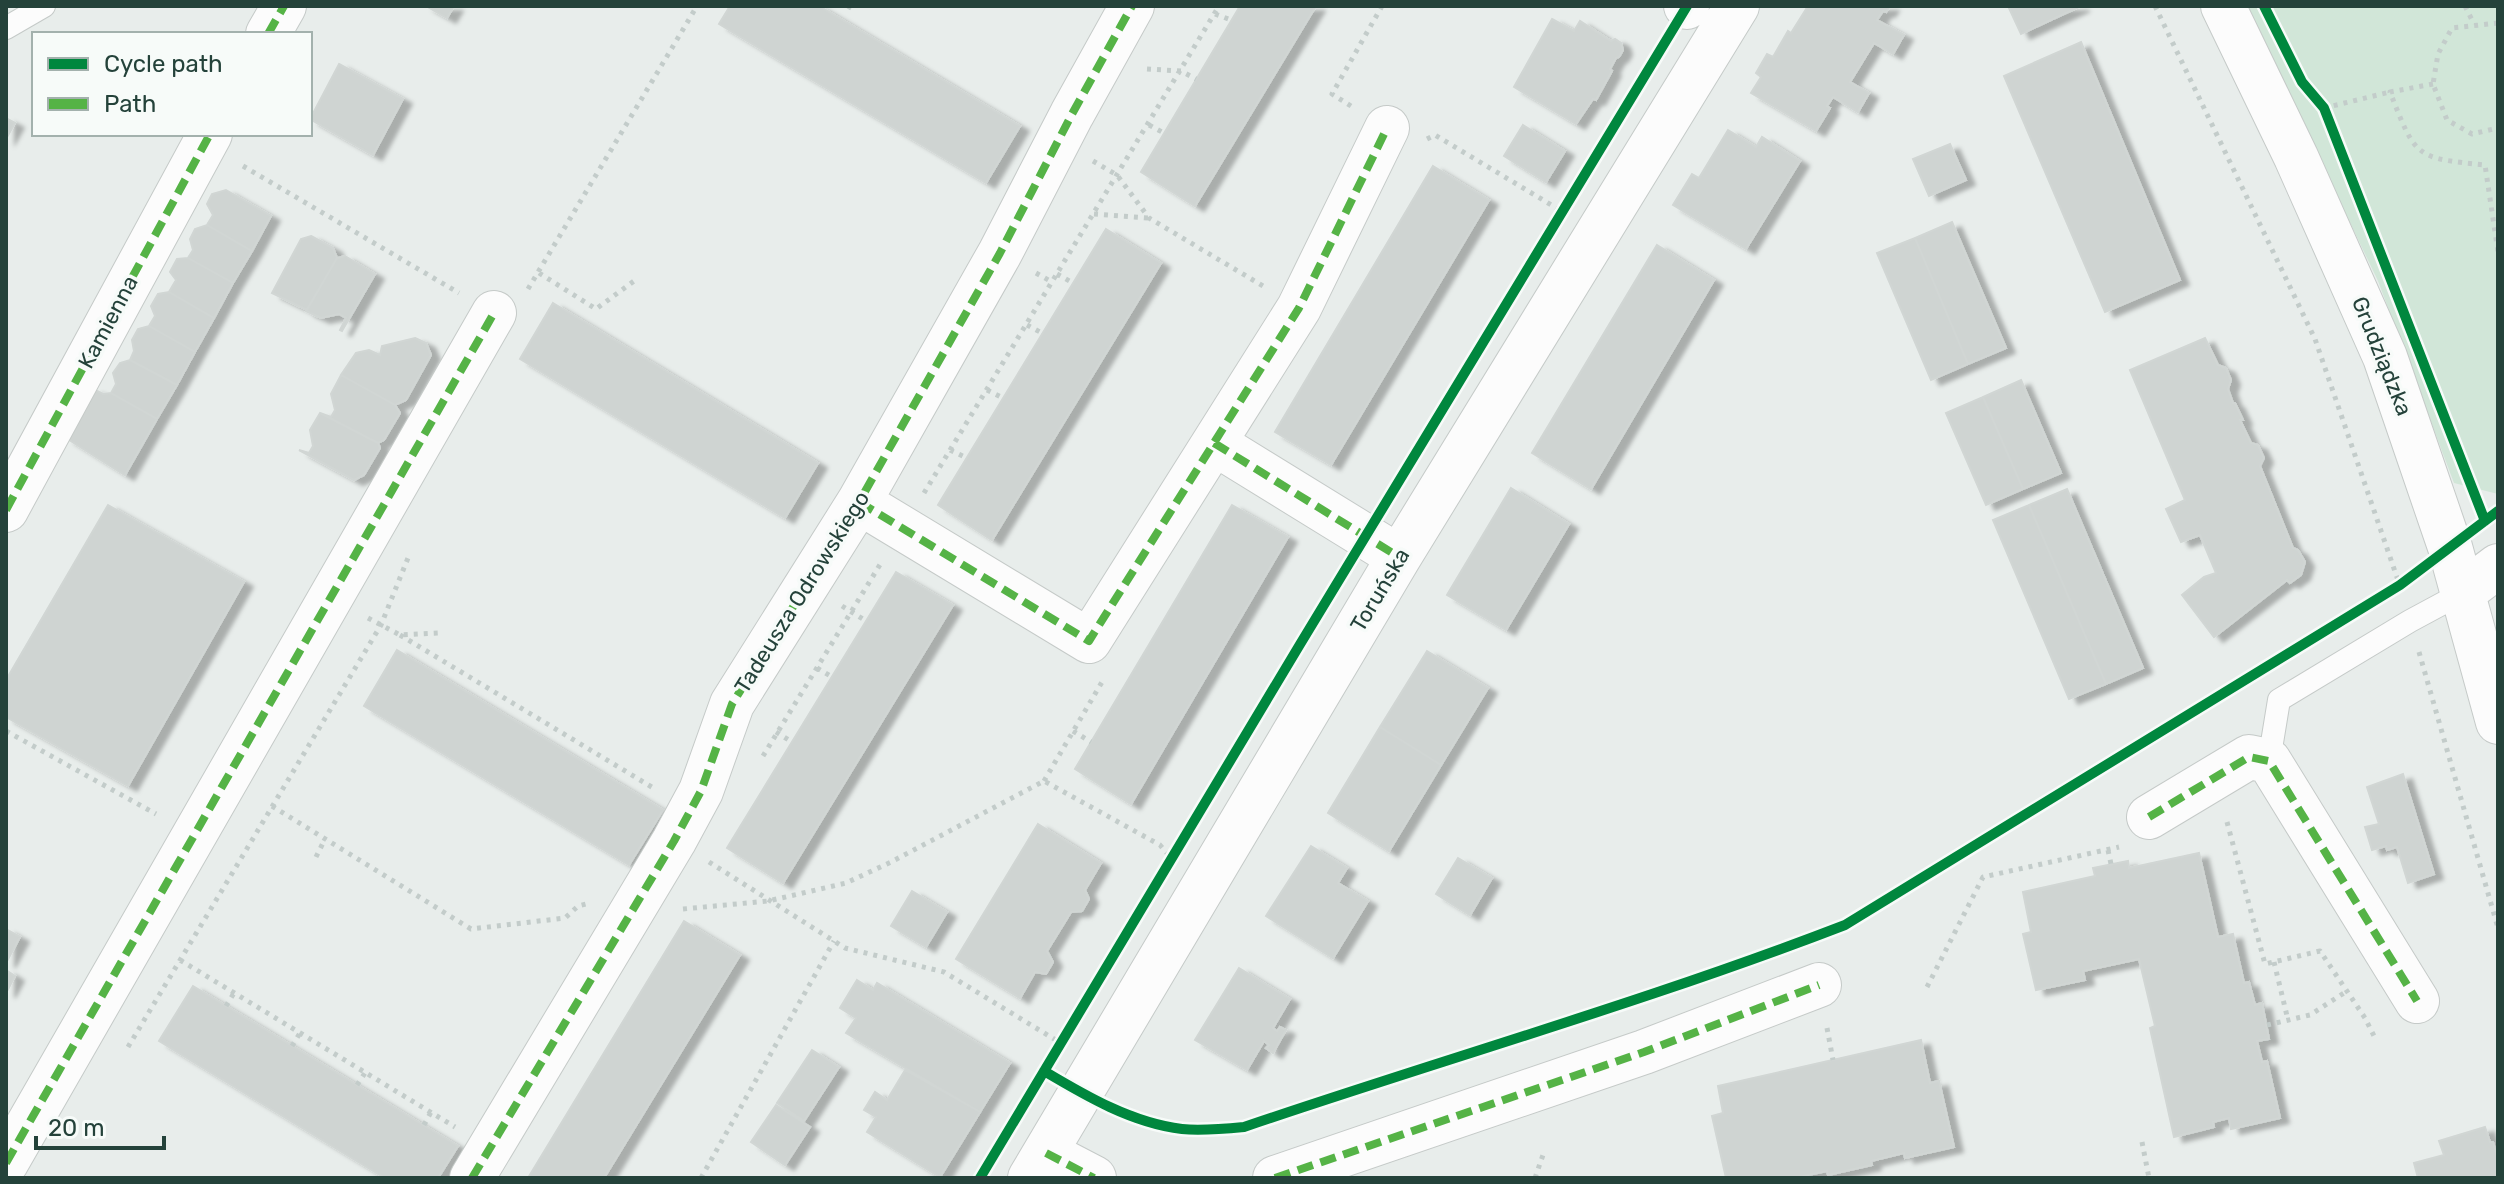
<svg xmlns="http://www.w3.org/2000/svg" width="2504" height="1184" font-family="Rubik,sans-serif">
	<style>
		.green { fill: #d1e6d8 }
		.building { fill: #cfd4d2; stroke: #d1d6d4; stroke-width: 2; filter: url(#shadow) }
		.lines { fill: none; stroke-linecap: round; stroke-linejoin: round }
		.lane-casing { stroke: #c5cac8; stroke-width: 24 }
		.street-casing { stroke: #c5cac8; stroke-width: 46 }
		.path { stroke: #c3ccca; stroke-width: 5; stroke-dasharray: 4 6; stroke-linecap: butt }
		.lane { stroke: #fcfcfc; stroke-width: 22 }
		.street { stroke: #fcfcfc; stroke-width: 44 }
		.quiet { stroke: #55b346; stroke-width: 8; stroke-dasharray: 16 8; stroke-linecap: butt }
		.cycleway-casing { stroke: #f7fbf9; stroke-width: 15 }
		.cycleway { stroke: #00873e; stroke-width: 10 }
		.labels { text-anchor: middle; dominant-baseline: central; stroke-width: 7; stroke-linejoin: round; paint-order: stroke }
		.street-label { font-size: 22px; fill: #24423a; stroke: #f7fbf9 }
	</style>
	<defs>
		<filter id="shadow"><feDropShadow dx="9" dy="5" stdDeviation="2" flood-color="#0004"/></filter>
	</defs>
	<rect width="100%" height="100%" fill="#e8edeb"/>
	<path class="green" d="M2246 6H2498V494L2454 483 2378 281Z"/>
	<path class="building" d="M426 6H454L447 18Z
		M730 6H819L1020 126 986 183 719 24Z
		M1240 6H1316L1195 206 1141 172Z
		M1808 6H1890L1886 12 1883 11 1877 20 1904 35 1893 54 1874 43 1850 82 1869 93 1858 112 1833 97 1827 106 1830 108 1816 131 1751 93 1761 77 1756 73 1767 54 1773 57 1788 31 1791 33Z
		M2008 6H2081L2021 34Z
		M1552 19 1574 31 1580 21 1611 41 1615 39 1621 43 1623 50 1619 57 1616 58 1610 69 1612 71 1596 100 1593 99 1576 124 1514 87Z
		M2081 42 2180 280 2105 312 2004 76Z
		M339 64 403 99 373 155 310 119Z
		M6 118 15 123 6 139Z
		M1523 125 1565 151 1546 182 1504 156Z
		M1728 130 1756 147 1762 137 1800 161 1746 249 1673 205 1692 174 1699 178Z
		M1950 144 1966 180 1929 196 1913 159Z
		M1433 166 1489 200 1331 465 1275 432Z
		M226 190 271 216 252 251 207 225 213 215 207 204 212 194Z
		M1952 222 2006 348 1968 364 1915 238Z
		M207 225 252 251 233 283 188 258 193 250 190 239 195 229Z
		M1106 229 1161 263 992 540 938 505Z
		M311 236 333 248 337 258 307 310 272 293 301 239Z
		M1915 238 1968 364 1931 380 1877 253Z
		M1657 245 1714 280 1591 489 1532 453Z
		M345 256 375 274 342 331 340 330 346 318 339 314 321 318 306 311 337 258Z
		M188 258 233 283 214 318 169 292 176 280 170 272 177 259Z
		M169 292 214 318 195 352 149 326 155 316 151 306 158 294Z
		M553 303 818 463 785 518 520 359Z
		M149 326 195 352 177 385 130 360 134 351 132 340 138 329Z
		M415 338 426 343 431 355 406 400 395 405 341 375 356 353 369 350 380 355 382 346Z
		M2205 338 2218 365 2226 368 2231 380 2228 389 2233 403H2235L2243 420H2240L2251 443 2258 445 2264 458 2260 466 2293 548 2298 550 2305 562 2301 575 2290 583 2287 580 2214 637 2182 595 2204 577 2216 573 2200 535 2181 542 2166 509 2185 500 2130 370Z
		M130 360 177 385 157 419 111 393 116 384 113 373 120 363Z
		M341 375 395 405 400 413 384 440 378 443 320 413 331 417 335 410 331 394Z
		M2021 380 2061 473 2023 489 1983 397Z
		M93 389 103 394 111 393 157 419 125 475 66 438Z
		M1983 397 2023 489 1986 505 1946 413Z
		M320 413 378 443 380 448 364 475 354 480 299 450 309 453 313 446 310 430Z
		M1511 488 1569 524 1506 630 1447 595Z
		M2067 489 2143 668 2106 684 2029 505Z
		M108 505 244 582 128 786 6 717V680Z
		M1232 505 1288 537 1131 804 1075 769Z
		M2029 505 2106 684 2069 699 1993 520Z
		M896 572 953 605 783 883 727 848Z
		M397 650 663 810 629 865 364 706Z
		M1427 651 1488 688 1441 765 1380 727Z
		M1380 727 1441 765 1389 851 1328 813Z
		M2403 774 2434 874 2408 883 2397 847 2387 850 2386 846 2372 850 2365 827 2379 824 2367 787Z
		M1038 824 1101 863 1085 890 1089 899 1082 911 1071 912 1047 951 1053 962 1046 974 1035 972 1020 998 956 959Z
		M1311 846 1347 868 1338 883 1368 901 1333 958 1266 916Z
		M2199 853 2218 937 2233 934 2244 983 2249 982 2255 1005 2262 1003 2269 1039 2257 1041 2262 1062 2267 1061 2280 1118 2231 1129 2229 1118 2213 1122 2214 1127 2174 1137 2150 1028 2155 1026 2139 959 2083 971 2085 980 2036 990 2023 934 2031 932 2023 892 2095 876 2093 868 2128 861 2129 868Z
		M1458 858 1492 878 1470 915 1436 894Z
		M912 891 947 912 926 947 891 926Z
		M684 921 740 955 604 1178H528Z
		M6 929 20 937 6 963Z
		M1239 968 1290 999 1273 1028 1277 1031 1280 1027 1286 1030 1273 1053 1266 1048 1269 1045 1264 1041 1247 1070 1195 1040Z
		M6 970 15 976 6 993Z
		M857 980 873 990 877 983 1010 1063 980 1112 846 1033 856 1018 840 1008Z
		M193 986 458 1146 438 1178H385L159 1041Z
		M1921 1040 1930 1083 1939 1081 1954 1147 1905 1158 1904 1153 1871 1161 1872 1165 1828 1175 1827 1171 1794 1178H1726L1712 1116 1723 1113 1718 1086Z
		M812 1050 839 1067 804 1121 777 1103Z
		M905 1070 980 1112 940 1177 867 1132 876 1117 864 1110 875 1092 887 1100Z
		M776 1105 810 1127 785 1165 751 1142Z
		M2485 1127 2490 1142H2493L2498 1160V1178H2418L2414 1163 2444 1155 2439 1141Z"/>
	<g class="lines">
		<g class="lane-casing">
			<path id="lane" d="M6 28 44 6
				M2269 761 2279 700 2410 621 2462 593"/>
		</g>
		<g class="street-casing">
			<path id="street" d="M1686 6 1687 7
				M2223 6 2296 157 2385 357 2450 547 2498 722
				M268 34 284 6
				M1214 443 1399 557
				M859 502 1089 641 1299 308 1387 128
				M6 510 210 134
				M2462 593 2498 566
				M2149 817 2249 757 2269 761 2417 1001
				M1046 1153 1094 1178
				M6 1163 494 313
				M472 1178 674 841 701 791 732 704 859 502 1000 253 1072 114 1132 6
				M1030 1178 1399 557 1737 6
				M1275 1178 1644 1052 1819 985"/>
		</g>
		<path class="path" d="M848 6 853 9 856 6
			M2155 6 2315 339 2401 589
			M2465 6 2474 24
			M1215 14 1231 20
			M2498 23 2452 28 2438 54 2433 84 2447 120 2472 134 2498 128
			M1147 69 1181 71 1196 79
			M2433 84 2390 92C2416 158 2415 158 2485 165L2498 252
			M1351 106 1332 94 1382 6
			M2324 108 2390 92
			M1149 125 1164 133
			M1427 139 1435 135 1563 212
			M1093 161 1117 175 1149 218 1263 286
			M243 166 459 293
			M1094 214 1148 218
			M539 273 596 309 634 281
			M1036 273 1052 282
			M1057 274 1073 283
			M528 289 697 6
			M1027 325 1042 333
			M987 390 1003 398
			M950 450 967 458
			M924 493 1219 6
			M2486 520 2498 511
			M842 606 866 621
			M368 618 400 635 440 633
			M400 635 655 789
			M2419 652 2498 928
			M817 668 832 677
			M6 731 156 814
			M1073 731 1091 742
			M776 732 792 742
			M763 756 881 563
			M1044 781 1102 682
			M272 806 471 929 565 918 578 906 586 904
			M2227 822 2265 964 2320 951 2365 1018 2376 1040
			M2108 850 2111 864
			M316 857 325 839
			M709 862 845 948 944 972 1059 1042
			M683 909 768 901 846 883 891 862 1044 781 1160 845 1171 858
			M180 960 455 1127
			M2274 962 2288 1020
			M1927 987 1983 877 2119 847
			M226 1006 234 993
			M2267 1025 2310 1015 2347 991
			M1827 1028 1833 1060
			M292 1046 300 1033
			M128 1047 381 625 410 553
			M357 1085 365 1073
			M424 1125 431 1112
			M2142 1142 2149 1178
			M701 1178 834 941
			M1535 1178 1544 1152"/>
		<use href="#lane" class="lane"/>
		<use href="#street" class="street"/>
		<path class="quiet" d="M268 34 284 6
			M1214 443 1399 557
			M859 502 1089 641 1299 308 1387 128
			M6 510 210 134
			M2149 817 2249 757 2269 761 2417 1001
			M1046 1153 1094 1178
			M6 1163 494 313
			M472 1178 674 841 701 791 732 704 859 502 1000 253 1072 114 1132 6
			M1275 1178 1644 1052 1819 985"/>
		<g class="cycleway-casing">
			<path id="cycleway" d="M2264 6 2302 82 2324 108 2485 521
				M1044 1071C1086 1096 1132 1123 1182 1129 1202 1131 1223 1129 1244 1127 1444 1059 1648 1001 1845 925L2400 585 2498 511
				M980 1178 1299 646 1687 6"/>
		</g>
		<use href="#cycleway" class="cycleway"/>
	</g>
	<g class="labels">
		<g class="street-label">
			<text transform="translate(108 322) rotate(-62)">Kamienna</text>
			<text transform="translate(2382 356) rotate(68)">Grudziądzka</text>
			<text transform="translate(1380 590) rotate(-59)">Toruńska</text>
			<text transform="translate(802 592) rotate(-58)">Tadeusza Odrowskiego</text>
		</g>
	</g>
	<rect width="2504" height="1184" fill="none" stroke="#24423a" stroke-width="16"/>
	<rect x="32" y="32" width="280" height="104" fill="#f7fbf9" stroke="#a3b1ad" stroke-width="2"/>
	<rect x="48" y="58" width="40" height="12" fill="#00873e" stroke="#a3b1ad" stroke-width="2"/>
	<text x="104" y="72" font-size="24" fill="#24423a">Cycle path</text>
	<rect x="48" y="98" width="40" height="12" fill="#55b346" stroke="#a3b1ad" stroke-width="2"/>
	<text x="104" y="112" font-size="24" fill="#24423a">Path</text>
	<path d="M36 1136v12h128v-12" fill="none" stroke="#24423a" stroke-width="4"/>
	<text x="48" y="1136" font-size="24" fill="#24423a" stroke="#f7fbf9" stroke-width="6" paint-order="stroke">20 m</text>
</svg>
